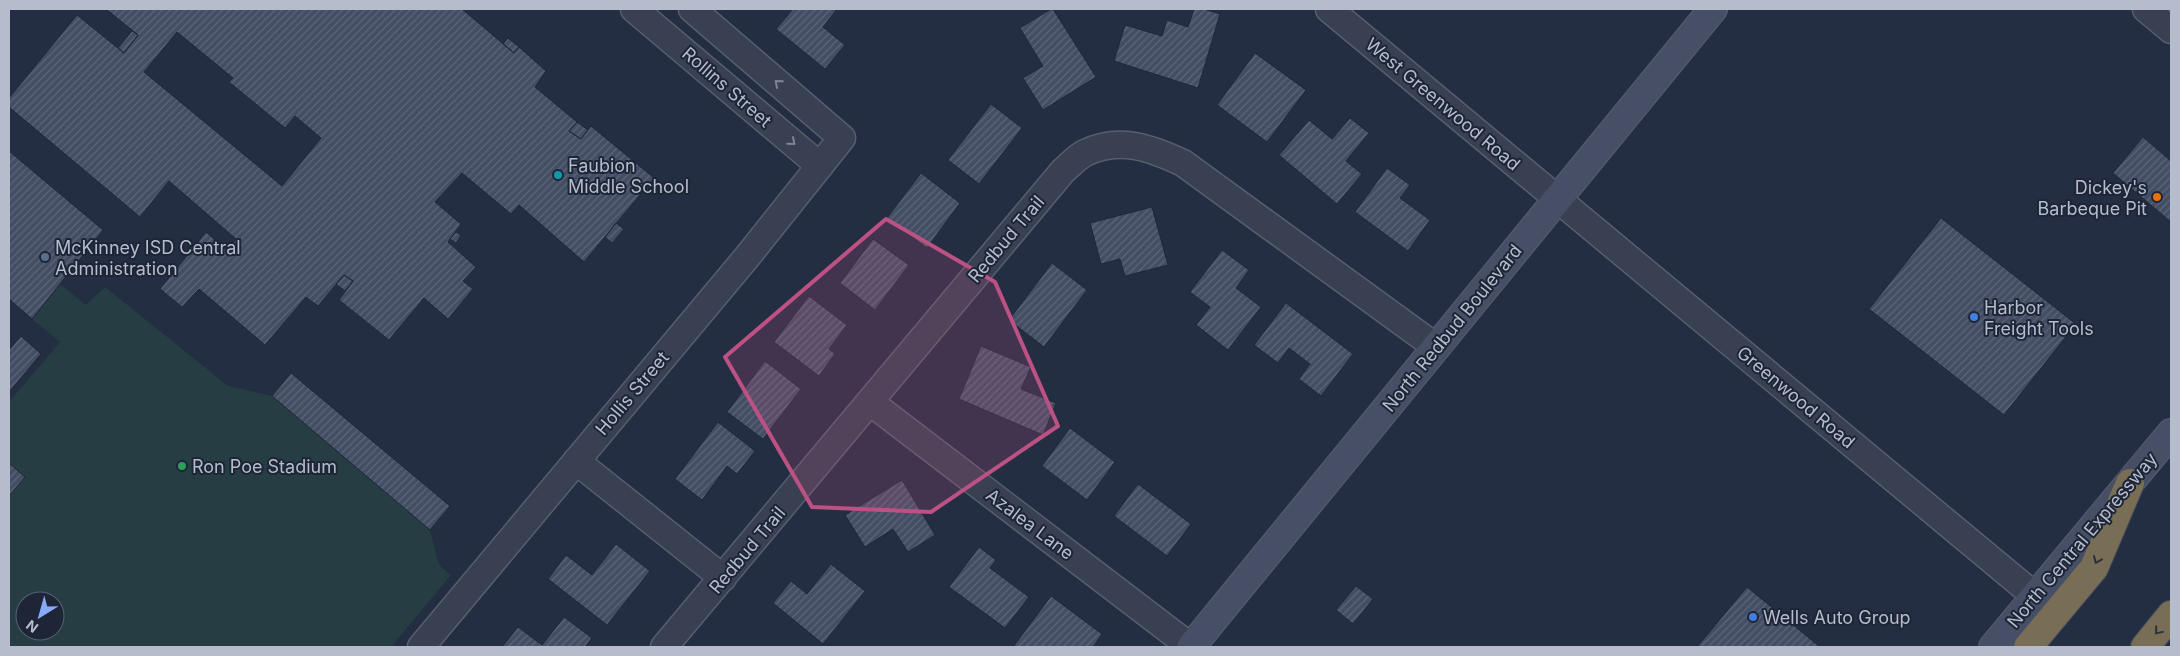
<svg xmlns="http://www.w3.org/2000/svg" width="2180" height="656" font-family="Inter,sans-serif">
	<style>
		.grass { fill: #263d43; fill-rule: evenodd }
		.building { fill: url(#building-hatch); stroke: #1f2739; fill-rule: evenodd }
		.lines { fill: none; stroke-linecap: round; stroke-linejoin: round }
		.street-casing { stroke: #565e6f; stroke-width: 29 }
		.secondary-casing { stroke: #565e6f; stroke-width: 30 }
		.highway-casing { stroke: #434b5c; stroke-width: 30 }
		.street { stroke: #384051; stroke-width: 26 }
		.secondary { stroke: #464f65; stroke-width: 28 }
		.highway { stroke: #786e55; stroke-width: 28 }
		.oneway { stroke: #7d8495 }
		.oneway2 { stroke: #2b303c }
		.marked { fill: #bd5183; fill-opacity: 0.2; stroke: #bd5183; stroke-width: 4; stroke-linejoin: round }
		.culture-dot { fill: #0f9aa8; stroke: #1d2537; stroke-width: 2 }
		.food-dot { fill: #e8710a; stroke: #1d2537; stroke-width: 2 }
		.service-dot { fill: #5c6f8a; stroke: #1d2537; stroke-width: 2 }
		.shop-dot { fill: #3f7fe0; stroke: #1d2537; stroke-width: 2 }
		.leisure-dot { fill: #2e9e5b; stroke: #1d2537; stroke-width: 2 }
		.labels { text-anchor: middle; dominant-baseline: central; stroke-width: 4; stroke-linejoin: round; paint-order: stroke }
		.street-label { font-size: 18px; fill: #b5bccc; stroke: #1d2537 }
		.poi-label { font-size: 18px; fill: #b5bccc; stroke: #1d2537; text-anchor: start }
	</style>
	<defs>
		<pattern id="building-hatch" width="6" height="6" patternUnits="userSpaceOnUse" patternTransform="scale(1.25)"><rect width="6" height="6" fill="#434d64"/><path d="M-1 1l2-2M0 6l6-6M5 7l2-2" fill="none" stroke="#5c6579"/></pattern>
	</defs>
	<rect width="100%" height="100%" fill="#242e42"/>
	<path class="grass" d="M60 284 86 305 105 287 228 386 272 396 430 530 439 565 451 575 391 647H9V402L60 342 32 319ZM25 601H55V631H25Z"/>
	<path class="building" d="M106 9H462L514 53 519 47 546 71 535 87 577 122 569 131 581 139 591 126 654 178 584 262 519 205 511 214 462 173 435 202 461 224 448 242 476 267 463 281 473 289 448 319 424 298 389 340 339 300 353 281 344 275 318 306 306 297 265 345 199 289 182 307 160 289 206 232 227 250 236 239 169 181 140 217 9 107V98L77 15 124 53 138 35ZM177 32 233 78 229 82 285 128 295 116 321 138 282 186 144 72Z
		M793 9H837L823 27 845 45 825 69 776 29Z
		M1051 9H1053L1096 77 1043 110 1023 78 1043 66 1020 28Z
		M1194 9H1204L1220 14 1198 88 1114 61 1125 25 1162 36 1167 20 1188 27Z
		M132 31 138 35 124 53 118 48Z
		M508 38 519 47 514 53 503 44Z
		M1255 53 1306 90 1267 142 1217 105Z
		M991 104 1022 128 979 184 948 160Z
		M1350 118 1369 133 1346 161 1362 174 1337 204 1279 155 1309 120 1332 139Z
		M577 122 588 130 581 139 569 131Z
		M2143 137 2171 161V222L2113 173Z
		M9 151 103 230 32 319 9 299Z
		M1387 168 1410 185 1400 198 1430 220 1408 251 1355 212Z
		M921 173 960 203 927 248 887 218Z
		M1152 207 1168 265 1125 276 1120 259 1101 264 1090 223Z
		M1941 218 2076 324 2004 415 1869 309Z
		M616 223 624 229 612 243 605 237Z
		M456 232 461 235 456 243 450 239Z
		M873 239 909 265 875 310 840 283Z
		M1222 250 1249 270 1236 288 1261 307 1228 350 1196 325 1210 307 1190 292Z
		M1052 263 1087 290 1044 347 1009 320Z
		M344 275 353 281 345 291 336 284Z
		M809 296 847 325 829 349 835 354 819 376 774 342Z
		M1286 303 1353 354 1321 396 1299 379 1310 364 1289 348 1278 363 1254 345Z
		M21 336 41 354 9 392V350Z
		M981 346 1031 367 1021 389 1056 403 1043 435 959 399Z
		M765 361 801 389 763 439 727 412Z
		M291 373 450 506 430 530 272 396Z
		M718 422 755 451 737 474 727 466 702 500 675 479Z
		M1070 428 1115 462 1087 500 1042 466Z
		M9 463 25 477 9 496Z
		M902 480 935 535 908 552 893 529 865 547 845 515Z
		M1138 484 1191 524 1167 556 1114 516Z
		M616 544 650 571 607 625 548 579 566 555 592 575Z
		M979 547 996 560 990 568 1029 597 1005 628 949 587Z
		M831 564 865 591 823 644 773 603 791 581 807 594Z
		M1356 586 1373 599 1353 624 1336 610Z
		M1747 587 1820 647H1697Z
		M1051 596 1102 634 1093 647H1013Z
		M564 617 592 638 585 647H502L518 627 542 645Z"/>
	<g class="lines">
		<g class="street-casing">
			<path id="street" d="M634 9 820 166
				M1329 9 2035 596
				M2146 9 2171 30
				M870 402 1191 647
				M576 461 723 578
				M421 647 747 257 842 138 692 9
				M664 647 1063 171C1070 165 1077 157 1085 153 1119 136 1151 148 1183 163L1436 347"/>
		</g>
		<g class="secondary-casing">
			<path id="secondary" d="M1191 647 1713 9
				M1993 647 2171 433"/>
		</g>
		<g class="highway-casing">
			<path id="highway" d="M2028 647 2094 568 2130 483
				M2145 647 2171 615"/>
		</g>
		<use href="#street" class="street"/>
		<use href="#secondary" class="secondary"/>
		<use href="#highway" class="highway"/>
	</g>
	<defs><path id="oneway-chevron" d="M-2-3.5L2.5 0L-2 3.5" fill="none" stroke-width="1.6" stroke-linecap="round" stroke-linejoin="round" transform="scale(1.25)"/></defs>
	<g class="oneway">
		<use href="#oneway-chevron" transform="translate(778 83) rotate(-139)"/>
		<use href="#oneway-chevron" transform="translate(792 142) rotate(41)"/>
	</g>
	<g class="oneway2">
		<use href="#oneway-chevron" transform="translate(2097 560) rotate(113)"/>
		<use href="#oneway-chevron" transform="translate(2158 631) rotate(130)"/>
	</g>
	<path class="marked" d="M886 219 995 282 1058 426 931 512 812 507 725 357Z"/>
	<circle class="culture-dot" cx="558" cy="175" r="5"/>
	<circle class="food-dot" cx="2157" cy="197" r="5"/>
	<circle class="service-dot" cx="45" cy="257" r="5"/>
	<g class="shop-dot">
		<circle cx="1974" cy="317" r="5"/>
		<circle cx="1753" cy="617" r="5"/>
	</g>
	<circle class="leisure-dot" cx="182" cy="466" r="5"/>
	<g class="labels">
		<g class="street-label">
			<text transform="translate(727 87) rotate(41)">Rollins Street</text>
			<text transform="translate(1443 104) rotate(40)">West Greenwood Road</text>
			<text transform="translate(1006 239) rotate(-50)">Redbud Trail</text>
			<text transform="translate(1452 328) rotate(-51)">North Redbud Boulevard</text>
			<text transform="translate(632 393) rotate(-50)">Hollis Street</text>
			<text transform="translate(1796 397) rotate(40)">Greenwood Road</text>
			<text transform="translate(1030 524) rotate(37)">Azalea Lane</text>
			<text transform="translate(2082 540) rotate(-50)">North Central Expressway</text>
			<text transform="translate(747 550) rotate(-50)">Redbud Trail</text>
		</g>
		<g class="poi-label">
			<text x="568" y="165">Faubion<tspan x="568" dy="21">Middle School</tspan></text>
			<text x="2147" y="187" text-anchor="end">Dickey's<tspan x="2147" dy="21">Barbeque Pit</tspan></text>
			<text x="55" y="247">McKinney ISD Central<tspan x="55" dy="21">Administration</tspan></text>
			<text x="1984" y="307">Harbor<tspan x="1984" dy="21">Freight Tools</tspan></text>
			<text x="192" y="466">Ron Poe Stadium</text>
			<text x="1763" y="617">Wells Auto Group</text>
		</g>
	</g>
	<rect width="2180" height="656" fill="none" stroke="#b5bccc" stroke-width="20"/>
	<g transform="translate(40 616) rotate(217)"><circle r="24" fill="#1d2537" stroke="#5a6173"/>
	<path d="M0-4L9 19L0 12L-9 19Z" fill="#88aafe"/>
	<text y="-8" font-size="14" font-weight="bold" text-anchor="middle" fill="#b5bccc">N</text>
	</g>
</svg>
